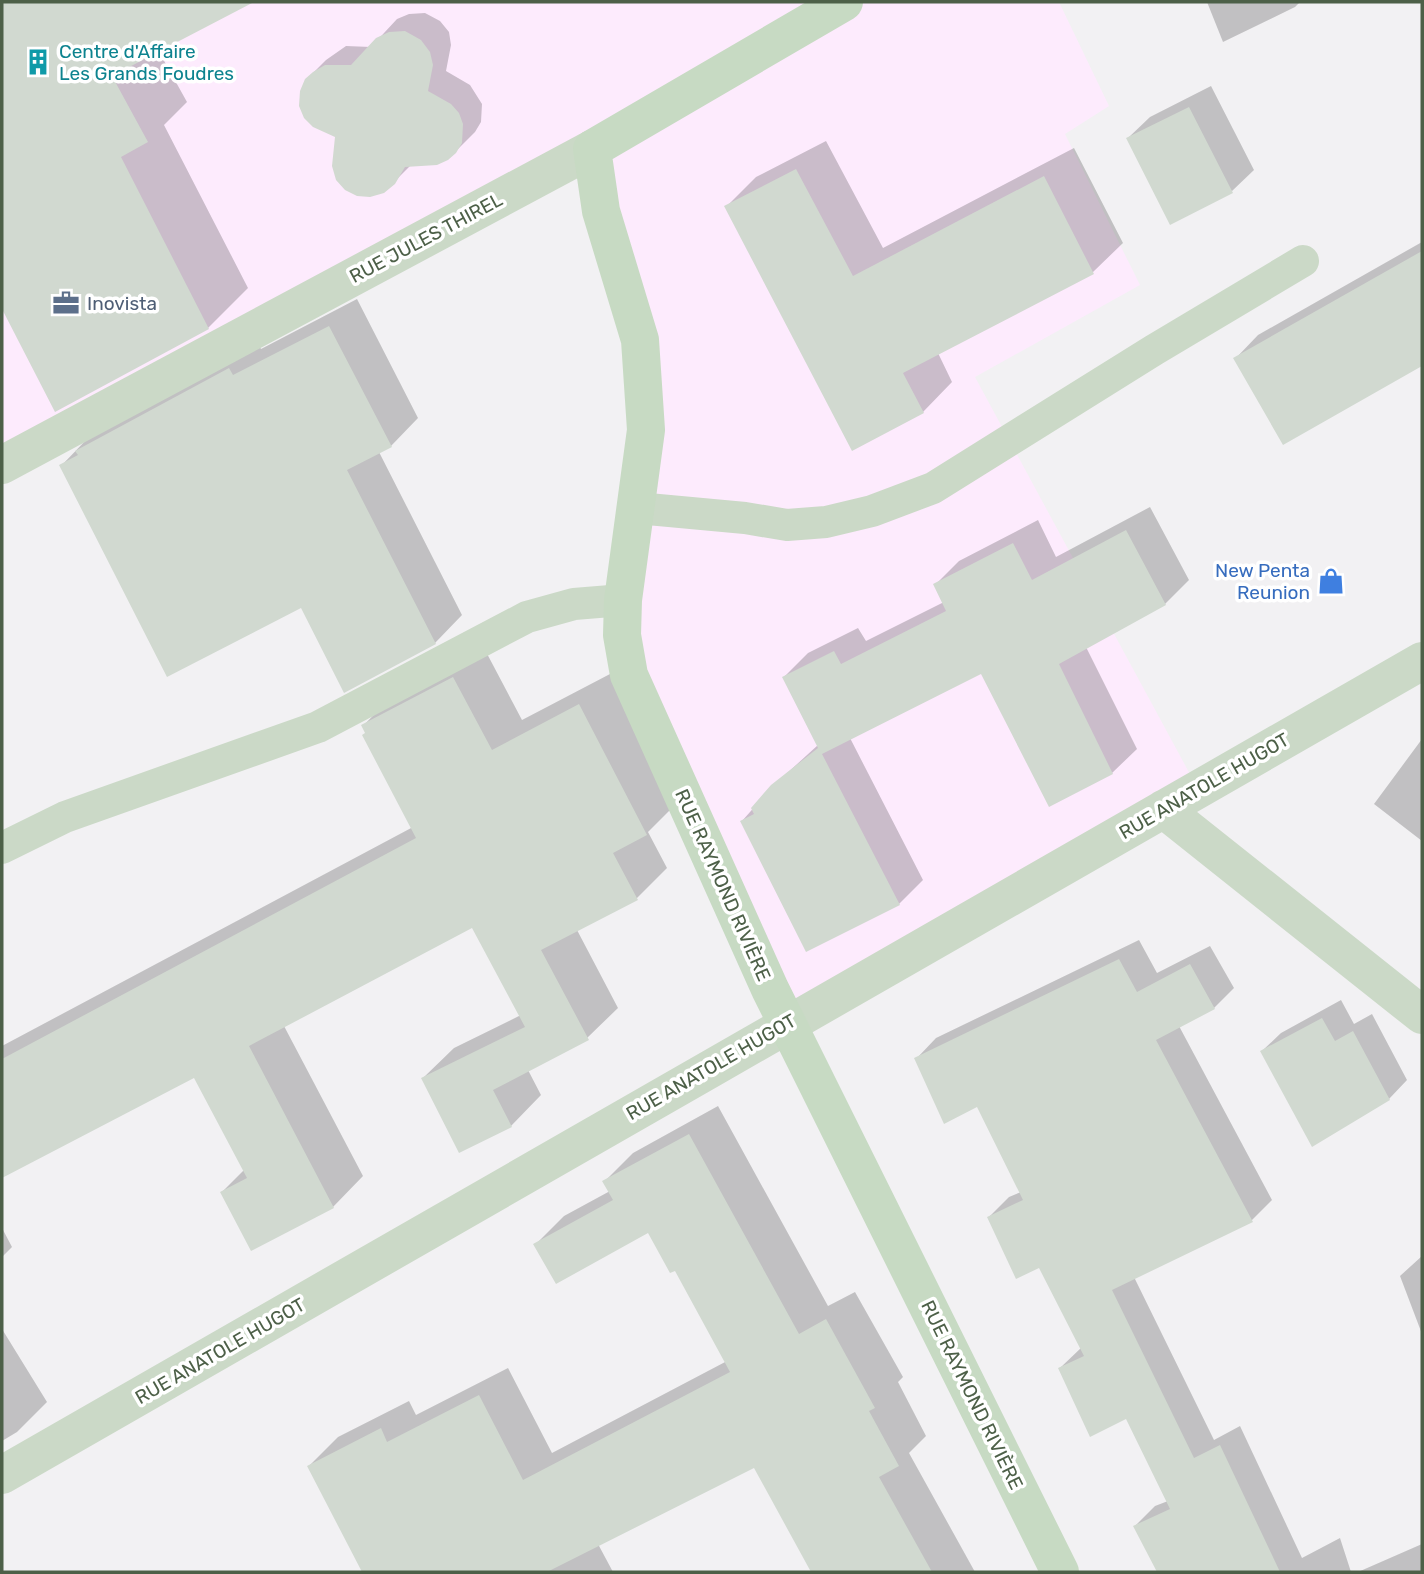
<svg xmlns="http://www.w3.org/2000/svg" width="1424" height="1574" font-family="Rubik,sans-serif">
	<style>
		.commercial { fill: #fdebfd }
		.shadow { fill: #0003 }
		.building { fill: #d1d9d0 }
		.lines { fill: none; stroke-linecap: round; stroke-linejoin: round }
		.lane { stroke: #cbd9c7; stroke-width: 32 }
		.street { stroke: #cbd9c7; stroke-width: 38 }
		.secondary { stroke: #c7dac3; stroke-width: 38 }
		.labels { text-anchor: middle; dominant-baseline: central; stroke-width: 7; stroke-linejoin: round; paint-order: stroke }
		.culture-label { font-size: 19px; fill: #0d838f; stroke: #fff; text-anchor: start }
		.street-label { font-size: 19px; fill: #4d6048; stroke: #fff }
		.service-label { font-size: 19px; fill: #4e5e75; stroke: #fff; text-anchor: start }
		.shop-label { font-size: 19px; fill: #366cbe; stroke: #fff; text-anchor: end }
	</style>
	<rect width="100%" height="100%" fill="#f2f1f3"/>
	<path class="commercial" d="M2 2H1059L1109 106 1065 134 1140 285 975 377 1198 789 787 1023 629 675 646 430 591 150 2 465Z"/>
	<path class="shadow" d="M2 2H250L158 50 187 102 164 125 248 288 208 328 56 409 2 305Z
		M1207 2H1300L1295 7 1223 42Z
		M425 13 440 21 449 32 451 45 446 71 470 85 482 104 481 122 475 132 455 152 412 164 393 183 306 80 326 60 346 46 371 47 397 19 409 14Z
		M1211 86 1254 170 1232 191 1128 138 1150 117Z
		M826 141 883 248 1074 148 1123 243 1093 272 938 353 952 382 923 412 726 207 756 177Z
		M1422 242V363L1283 443 1235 359 1258 335Z
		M357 299 418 418 391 446 379 452 462 615 435 643 302 606 61 466 88 438 257 342 261 349Z
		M1150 507 1189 580 1165 604 1086 647 1137 749 1112 773 1049 804 982 672 850 738 923 880 899 904 742 821 773 786 818 745 784 677 808 653 858 628 866 641 944 602 935 585 959 561 1038 520 1056 557Z
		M484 648 522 720 610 674 677 803 648 832 667 868 637 898 577 930 618 1008 587 1038 528 1070 541 1095 511 1126 423 1078 454 1048 521 1015 473 925 284 1026 363 1176 333 1207 222 1192 244 1170 195 1075 2 1177V1046L413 827 363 726 393 695Z
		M1422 739V841L1374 804Z
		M1139 940 1157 973 1210 946 1234 988 1214 1008 1179 1026 1272 1200 1252 1220 1134 1277 1214 1440 1240 1426 1302 1558 1340 1538 1351 1572H1159L1135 1526 1155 1506 1168 1501 1127 1416 1060 1368 1082 1347 1040 1266 989 1217 1009 1197 1021 1192 978 1105 917 1058 936 1038Z
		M1341 1000 1354 1024 1372 1014 1407 1080 1389 1099 1262 1051 1281 1033Z
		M718 1106 828 1306 855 1292 903 1377 898 1382 926 1436 909 1453 975 1572H813L755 1466 598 1544 613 1572H364L309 1466 338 1437 409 1401 416 1415 508 1368 552 1453 727 1361 676 1268 649 1230 536 1244 564 1216 610 1191 604 1182 633 1153Z
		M2 1228 12 1247 2 1257Z
		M1422 1256V1334L1400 1276Z
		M2 1329 47 1402 17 1432 2 1441Z
		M1422 1544V1572H1358Z"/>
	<path class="building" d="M2 2H254L112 76 148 142 121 157 209 329 55 412 2 309Z
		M405 31 421 40 430 52 433 65 428 91 451 104 459 113 463 124 462 143 456 153 448 160 437 165 405 167 395 184 384 193 370 197 357 196 345 190 336 180 332 166 335 137 313 127 304 118 299 106 300 91 305 79 313 72 325 65H351L376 38 389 32Z
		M1189 107 1233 193 1170 225 1126 138Z
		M796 169 853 276 1044 176 1094 274 903 373 924 413 852 451 724 206Z
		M1422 251V366L1283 445 1233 358Z
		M329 326 392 447 347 470 436 644 344 693 301 608 167 677 59 465 78 455 75 451 229 368 233 375Z
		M1126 530 1166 605 1059 664 1113 774 1049 807 981 674 822 754 900 905 806 952 740 821 754 814 751 808 771 785 818 748 782 677 834 651 841 664 946 611 933 584 1013 543 1032 580Z
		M453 677 492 750 579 704 647 835 613 853 638 900 541 950 589 1040 493 1090 512 1127 459 1153 421 1078 525 1027 472 928 249 1046 334 1208 251 1251 220 1192 247 1178 194 1078 2 1178V1059L416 838 362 735 365 733 361 725Z
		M1119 959 1137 992 1190 964 1215 1009 1156 1040 1253 1222 1112 1290 1194 1458 1220 1445 1280 1572H1157L1133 1526 1170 1509 1126 1419 1090 1437 1058 1368 1084 1356 1039 1268 1016 1279 987 1217 1023 1200 977 1107 944 1124 914 1058Z
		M1322 1018 1335 1041 1353 1031 1390 1100 1312 1147 1260 1051Z
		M689 1134 799 1334 826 1319 875 1408 869 1411 899 1466 879 1477 932 1572H811L754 1468 547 1572H362L307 1466 381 1428 387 1442 479 1395 523 1480 730 1372 675 1271 670 1273 648 1233 556 1284 533 1244 613 1200 602 1181Z"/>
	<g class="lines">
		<path class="lane" d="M637 508 745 518 787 525 826 522 872 511 933 488 1154 350 1303 261
			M2 848 65 817 318 727 527 617 574 604 623 600"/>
		<path class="street" d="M2 465 592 149
			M1163 809 1422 1015
			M2 1475C476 1205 948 931 1422 661"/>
		<path class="secondary" d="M844 2 592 149 601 211 640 340 646 430 623 600 622 635 629 675 770 989 1060 1572"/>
	</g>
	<defs>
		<g id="building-bare" transform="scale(2.1)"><path d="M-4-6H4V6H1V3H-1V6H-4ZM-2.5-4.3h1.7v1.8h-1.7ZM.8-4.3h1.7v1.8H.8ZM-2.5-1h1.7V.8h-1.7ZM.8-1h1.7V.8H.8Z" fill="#0f9aa8" stroke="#fff" stroke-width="2.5" paint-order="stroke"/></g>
		<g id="office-bare" transform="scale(2.1)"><path d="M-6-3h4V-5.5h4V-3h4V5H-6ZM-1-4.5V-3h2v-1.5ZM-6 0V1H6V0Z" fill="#5c6f8a" stroke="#fff" stroke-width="2.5" paint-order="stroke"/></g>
		<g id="shop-bare" transform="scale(2.1)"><path d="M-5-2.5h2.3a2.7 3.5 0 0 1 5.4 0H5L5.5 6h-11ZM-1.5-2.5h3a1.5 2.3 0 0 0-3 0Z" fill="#3f7fe0" stroke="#fff" stroke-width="2.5" paint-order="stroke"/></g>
	</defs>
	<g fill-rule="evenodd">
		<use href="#building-bare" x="38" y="62"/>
		<use href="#office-bare" x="66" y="303"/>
		<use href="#shop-bare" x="1331" y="581"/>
	</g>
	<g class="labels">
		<g class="culture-label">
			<text x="59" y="51">Centre d'Affaire<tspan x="59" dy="22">Les Grands Foudres</tspan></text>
		</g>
		<g class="street-label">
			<text transform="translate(426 238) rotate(-28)">RUE JULES THIREL</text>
			<text transform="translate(1204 786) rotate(-30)">RUE ANATOLE HUGOT</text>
			<text transform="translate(723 885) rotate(66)">RUE RAYMOND RIVIÈRE</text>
			<text transform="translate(711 1067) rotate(-30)">RUE ANATOLE HUGOT</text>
			<text transform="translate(220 1351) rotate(-30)">RUE ANATOLE HUGOT</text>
			<text transform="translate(972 1395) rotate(64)">RUE RAYMOND RIVIÈRE</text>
		</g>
		<g class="service-label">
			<text x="87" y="303">Inovista</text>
		</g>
		<g class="shop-label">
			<text x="1310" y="570">New Penta<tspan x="1310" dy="22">Reunion</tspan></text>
		</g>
	</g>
	<rect width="1424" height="1574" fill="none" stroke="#4d6048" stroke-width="7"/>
</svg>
